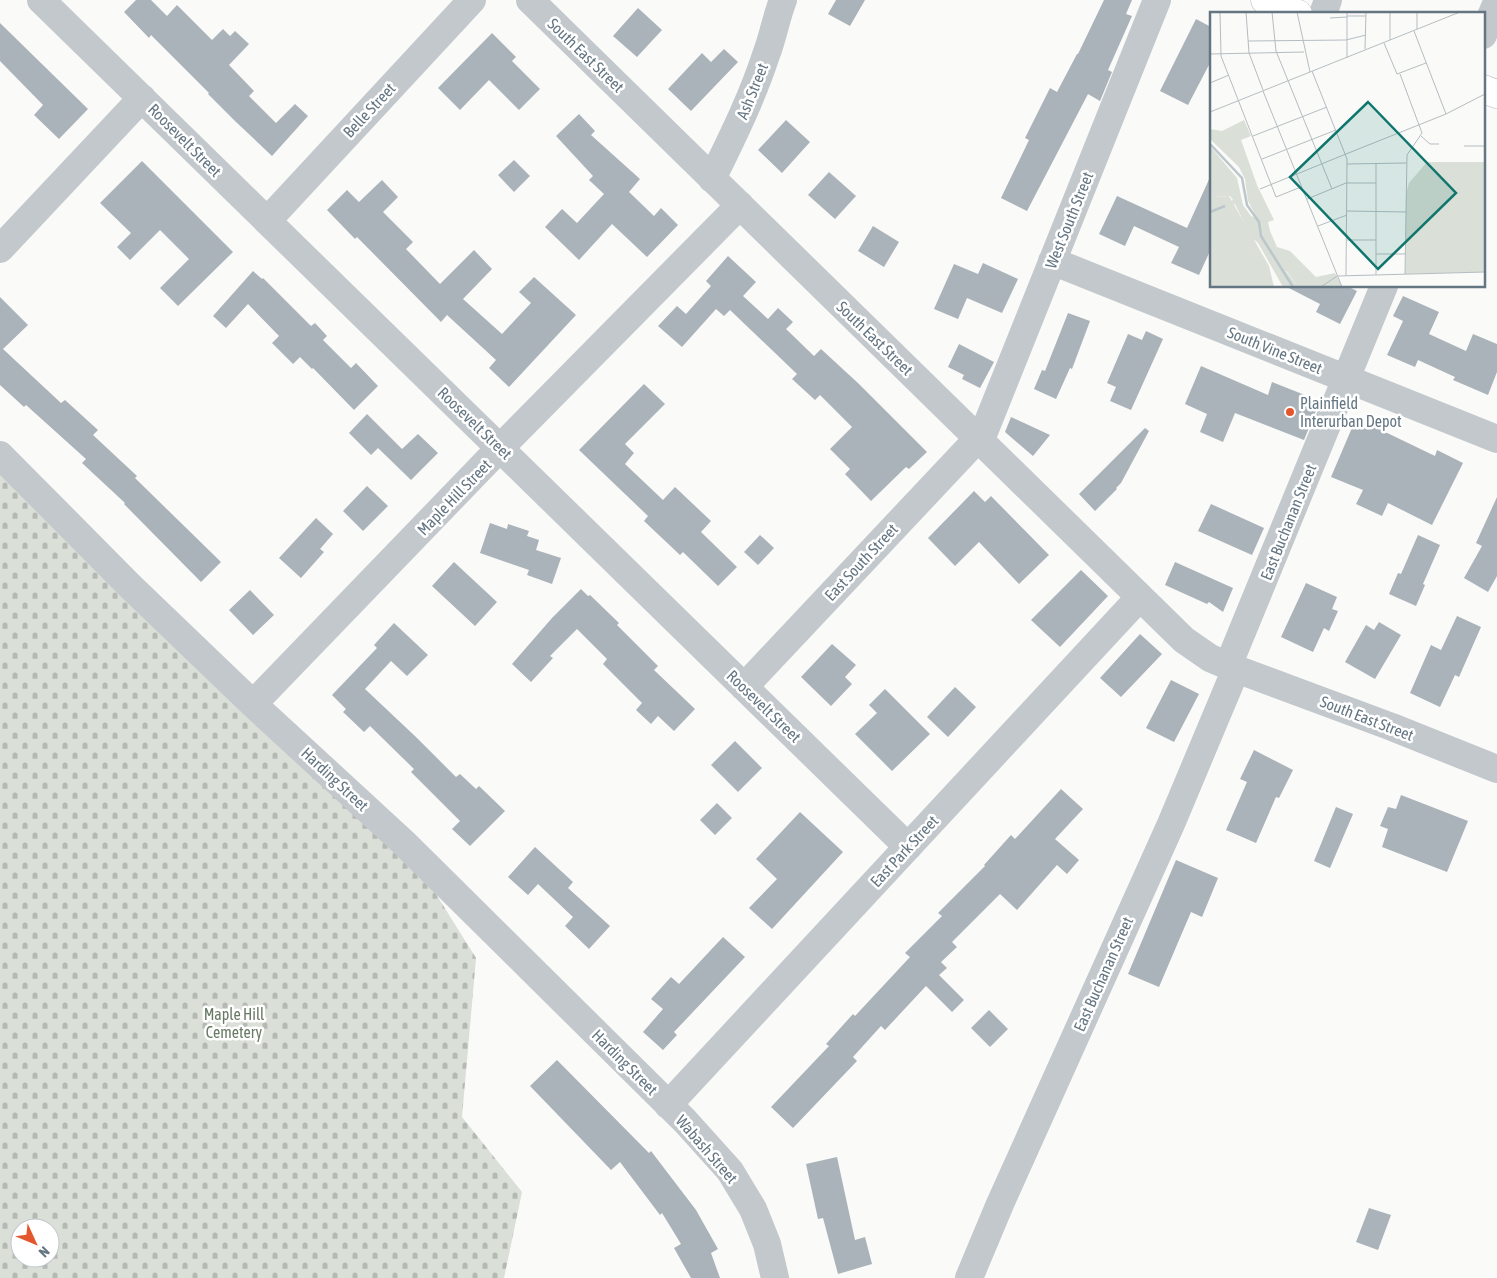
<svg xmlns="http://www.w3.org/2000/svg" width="1497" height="1278" font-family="'Asap Condensed',sans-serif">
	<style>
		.cemetery { fill: url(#cemetery-stones); fill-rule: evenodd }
		.building { fill: #aab3b9 }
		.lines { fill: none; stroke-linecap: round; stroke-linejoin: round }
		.major-casing { stroke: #b5babe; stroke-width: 29 }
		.minor { stroke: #c3c8cc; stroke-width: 28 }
		.major { stroke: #fff; stroke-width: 28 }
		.poi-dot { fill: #e4572e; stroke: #fff; stroke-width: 2 }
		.labels { text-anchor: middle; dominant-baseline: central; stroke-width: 5; stroke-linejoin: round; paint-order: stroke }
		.street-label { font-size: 16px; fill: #657683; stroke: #fff }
		.poi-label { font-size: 16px; fill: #657683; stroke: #fff; text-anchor: start }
		.park-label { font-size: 16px; fill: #687a64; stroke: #fff }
		.inset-river { fill: none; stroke: #bbc7cb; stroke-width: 2.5 }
		.inset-road { fill: none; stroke: #b5bdc2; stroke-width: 1 }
		.view { fill: #0f766e; fill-opacity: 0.15; stroke: #0f766e; stroke-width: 2.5 }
		.inset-edge { fill: none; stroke: #657683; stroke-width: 2.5 }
	</style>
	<defs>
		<pattern id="cemetery-stones" width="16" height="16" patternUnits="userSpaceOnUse" patternTransform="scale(1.25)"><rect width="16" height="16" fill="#dadfd7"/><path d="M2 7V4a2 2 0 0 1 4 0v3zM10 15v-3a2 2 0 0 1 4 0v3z" fill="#b4b9b4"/></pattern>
	</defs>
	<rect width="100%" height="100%" fill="#fafaf8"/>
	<path class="cemetery" d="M0 450 404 843 476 958 462 1117 522 1192 504 1278H0ZM20 1228H50V1258H20Z"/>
	<path class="building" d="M136 0H151L167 16 177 5 212 40 223 29 230 36 235 31 249 44 229 65 254 91 249 96 276 123 295 104 308 116 272 156 235 121 208 94 209 93 151 35 149 38 124 12Z
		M836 0H865L850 26 828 14Z
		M1104 0H1132L1126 14 1132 16 1108 70 1112 72 1100 101 1088 94 1027 211 1001 198 1029 140 1025 138 1050 88 1057 92 1077 54H1078Z
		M638 8 662 30 637 57 613 36Z
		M1196 19 1211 27V61L1188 105 1160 91Z
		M0 23 88 109 59 139 34 115 43 105 0 61Z
		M492 33 516 57 512 61 540 89 519 110 489 80 460 110 438 88Z
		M724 49 738 62 691 111 668 89 702 53 711 62Z
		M579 114 595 131 591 135 640 179 629 192 654 216 661 208 678 225 647 257 612 224 579 260 545 227 562 209 577 223 604 194 589 180 593 176 556 136Z
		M786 120 810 142 782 173 758 150Z
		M514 160 530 176 514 192 498 175Z
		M142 161 233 252 178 306 160 288 189 259 160 230 130 260 117 247 131 233 100 203Z
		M829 172 856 196 835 219 808 195Z
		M1211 175V249L1199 275 1171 263 1179 247 1134 226 1125 246 1099 234 1117 196 1187 228Z
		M382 180 398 197 383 212 413 242 406 249 440 284 474 250 492 269 463 299 502 334 531 303 519 292 534 277 576 315 509 387 489 368 496 360 447 315 441 322 357 237 355 239 327 210 347 190 359 202Z
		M873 226 899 242 884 267 858 251Z
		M728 256 756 282 743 296 768 319 778 308 793 322 786 329 814 356 821 349 859 384 927 452 909 469 906 467 871 501 845 474 850 469 830 449 852 427 820 395 815 400 792 379 797 374 730 310 724 316 716 309 682 347 658 326 677 306 686 314 711 286 706 281Z
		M983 263 1018 279 1002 313 967 298 958 319 934 309 954 264 978 274Z
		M253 271 262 279 263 278 311 326 315 323 327 336 323 340 351 368 356 363 378 386 354 410 313 368 312 369 300 357 293 364 272 343 279 336 248 304 226 328 213 316Z
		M1285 286H1347L1357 291 1340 324 1316 312 1320 304Z
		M1403 296 1439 312 1429 334 1466 351 1473 334 1497 344V372L1488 395 1453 380 1455 377 1418 360 1415 367 1387 355 1403 321 1393 316Z
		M0 297 28 325 3 349 61 403 65 400 98 430 93 435 137 476 135 478 221 562 201 582 124 504 125 503 82 463 86 459 26 405 24 407 0 385Z
		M1068 313 1090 321 1072 369 1070 368 1056 399 1034 389 1042 370 1045 371Z
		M1146 331 1163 339 1131 410 1110 401 1116 387 1107 383 1128 334 1142 340Z
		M959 344 994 362 980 388 962 379 964 375 948 367Z
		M1201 366 1268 395 1272 382 1320 401 1304 440 1235 413 1223 442 1200 432 1207 414 1185 404Z
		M644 384 665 404 625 444 634 453 625 464 663 500 675 487 711 521 701 532 737 567 718 586 683 552 680 555 644 521 648 516 579 450Z
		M367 414 402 449 418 434 438 453 411 480 378 448 371 455 349 433Z
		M1357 416 1382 427 1381 430 1435 456 1437 450 1463 463 1432 525 1388 503 1382 516 1356 504 1363 490 1331 477Z
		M1011 417 1050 435 1033 456 1005 432Z
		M1145 428 1149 431 1121 483 1116 488 1117 489 1095 511 1079 494Z
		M367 486 388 506 363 531 343 511Z
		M974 491 985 502 991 496 1049 555 1019 584 979 542 955 566 928 538Z
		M1497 497V576L1488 592 1464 578 1482 546 1476 543Z
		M1211 504 1264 528 1252 555 1198 531Z
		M316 518 333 534 320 549 324 552 301 578 279 558Z
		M490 523 507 529 508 524 529 531 527 536 539 540 536 550 561 558 552 584 527 575 529 570 480 553Z
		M760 535 774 548 758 565 744 552Z
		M1418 535 1440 545 1423 584 1425 585 1416 606 1389 594 1398 573 1401 574Z
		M454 562 497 602 475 626 432 586Z
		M1175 562 1233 588 1223 612 1209 602 1207 604 1165 585Z
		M1081 570 1108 596 1060 647 1031 620Z
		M1306 583 1337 597 1332 609 1338 611 1329 631 1324 628 1313 652 1281 637Z
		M581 589 588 596 590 595 619 623 617 625 658 666 654 670 695 709 674 731 658 716 651 724 636 710 642 703 603 664 607 659 577 629 550 656 553 658 531 682 512 664 552 618Z
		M250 590 274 615 253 635 229 610Z
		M1457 616 1481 627 1459 677 1455 675 1440 707 1410 693 1431 645 1441 650Z
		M1379 622 1401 635 1375 679 1345 662 1366 625 1374 630Z
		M394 623 428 655 407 676 391 661 365 689 417 738 456 777 460 774 476 789 479 786 505 811 470 846 452 829 460 821 411 772 414 769 370 726 364 732 343 712 346 709 332 695 377 648 374 645Z
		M1140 634 1162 654 1121 697 1100 678Z
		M832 644 856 665 845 677 852 684 831 706 801 677Z
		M1171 680 1199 694 1174 742 1146 728Z
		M955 687 976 707 948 737 927 717Z
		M885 689 930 734 892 771 855 734 877 713 869 705Z
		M735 741 762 768 738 792 711 765Z
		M1254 750 1293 770 1279 798 1276 797 1256 843 1226 830 1247 782 1240 779Z
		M1061 789 1083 809 1055 839 1079 860 1067 874 1057 865 1017 910 1000 894 952 942 957 947 941 962 947 968 939 975 964 1000 952 1012 926 986 885 1030 881 1026 853 1057 857 1061 793 1128 771 1107 829 1046 826 1044 853 1014 855 1016 910 957 905 953 942 916 938 913 985 866 984 865 1011 835 1015 839Z
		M1401 795 1468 821 1447 872 1382 847 1388 829 1380 826 1388 807 1396 809Z
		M717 803 732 818 715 835 700 820Z
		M1336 807 1353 814 1330 868 1314 861Z
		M800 812 843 852 772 929 749 908 777 879 756 859Z
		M535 847 573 882 568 888 610 926 589 949 565 926 573 917 538 884 528 895 508 877Z
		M1176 860 1218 878 1202 917 1191 912 1159 987 1128 974Z
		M723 937 745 957 674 1032 677 1035 663 1050 643 1032 663 1009 651 999 671 977 679 984Z
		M989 1010 1008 1029 990 1047 971 1028Z
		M557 1060 649 1153 651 1151 696 1210 718 1249 711 1253 720 1278H691L674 1248 681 1244 662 1213 660 1215 620 1162 611 1170 530 1086Z
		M837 1157 855 1240 865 1237 872 1264 838 1274 823 1218 818 1219 806 1164Z
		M1369 1208 1391 1215 1378 1250 1356 1242Z"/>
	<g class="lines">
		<g class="major-casing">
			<path id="major" d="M1265 0 1298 14
				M1483 89 1497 94"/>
		</g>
		<path class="minor" d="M41 0 908 847
			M530 0 1184 640 1210 658 1236 669 1392 727 1497 769
			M1323 14 1328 0
			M1483 35 1497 2
			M712 179C732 138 752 98 766 55 773 37 776 18 783 0
			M267 221 472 0
			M0 249 142 98
			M1052 261 1497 439
			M0 455 130 586 253 704 404 843 685 1121 730 1171 753 1209 767 1244 775 1278
			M1228 666 1384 286
			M744 687 984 432 1157 0
			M253 704 500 448 740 205
			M668 1105 1140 597
			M969 1278 1000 1204 1171 824 1236 669"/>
		<use href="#major" class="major"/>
	</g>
	<circle class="poi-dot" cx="1290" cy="412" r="5"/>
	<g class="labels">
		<g class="street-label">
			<text transform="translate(586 55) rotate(44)">South East Street</text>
			<text transform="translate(752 91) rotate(-68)">Ash Street</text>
			<text transform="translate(369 110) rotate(-47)">Belle Street</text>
			<text transform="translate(185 140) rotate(45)">Roosevelt Street</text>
			<text transform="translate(1069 220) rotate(-68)">West South Street</text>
			<text transform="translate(875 338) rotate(44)">South East Street</text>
			<text transform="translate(1275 350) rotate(22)">South Vine Street</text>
			<text transform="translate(475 423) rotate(44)">Roosevelt Street</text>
			<text transform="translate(454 497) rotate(-46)">Maple Hill Street</text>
			<text transform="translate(1288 522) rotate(-68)">East Buchanan Street</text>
			<text transform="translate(861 562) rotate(-47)">East South Street</text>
			<text transform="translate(764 706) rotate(44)">Roosevelt Street</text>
			<text transform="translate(1367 718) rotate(21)">South East Street</text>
			<text transform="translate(335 779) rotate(43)">Harding Street</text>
			<text transform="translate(904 851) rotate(-47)">East Park Street</text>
			<text transform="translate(1103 974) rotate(-66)">East Buchanan Street</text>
			<text transform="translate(625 1062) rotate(45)">Harding Street</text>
			<text transform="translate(707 1149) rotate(49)">Wabash Street</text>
		</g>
		<g class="poi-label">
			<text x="1300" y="403">Plainfield<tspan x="1300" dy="18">Interurban Depot</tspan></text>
		</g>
		<g class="park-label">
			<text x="234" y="1014">Maple Hill<tspan x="234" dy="18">Cemetery</tspan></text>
		</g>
	</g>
	<g transform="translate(1210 12)">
		<rect width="275" height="275" fill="#fafaf8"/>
		<path d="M0 178 3 185 19 184 59 254 64 275H0Z" fill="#dadfd7"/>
		<path d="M34 108 41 124 31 128 47 173 64 208 58 210 60 219 67 235 80 239 94 253 76 259 88 275H73L48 231 41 225 25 192 18 194 17 191 23 188 20 184 3 185 0 178V134L27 166 33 193 41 204 47 206 38 189 35 167 29 155 0 127V117L12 119Z" fill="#dadfd7"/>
		<path d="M217 150H275V260L195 262 196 182 199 171Z" fill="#dadfd7"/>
		<path d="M94 253 106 265 125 261 132 275H88L76 258Z" fill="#dadfd7"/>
		<path class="inset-river" d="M0 132 32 166 37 193 49 210 51 224 83 275M0 200 15 194"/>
		<path class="inset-road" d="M10 0 11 44 66 185 91 175M36 0 39 41 53 78M62 0 66 39 122 177M87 0 100 60M137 0V46M180 0V28M207 0V17M137 4H156M120 6 137 5M204 19 236 102M38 29 136 28 156 23M174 31 187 62 216 51M155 37 156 0M0 42 94 40M102 59 137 147 136 264M190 62 212 121 197 143 195 262M0 71 19 63M53 79 132 275M0 100 250 0M43 124 117 95M211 124 220 132H229M254 134H275M136 142 236 102 275 82M52 147 126 118M137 152 196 151M50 177 136 142M97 187 136 171H166M137 199 196 200M108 214 137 203M137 228H166M166 242H196M166 263V151M128 264 275 260M111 275 127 264"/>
		<path class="view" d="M158 90 246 181 168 257 80 165Z"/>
		<rect width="275" height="275" class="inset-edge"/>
	</g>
	<g transform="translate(35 1243) rotate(134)"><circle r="24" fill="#ffffff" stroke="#c1c8cd"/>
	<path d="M0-4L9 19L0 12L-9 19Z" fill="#e4572e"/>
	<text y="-8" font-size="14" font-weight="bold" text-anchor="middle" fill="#657683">N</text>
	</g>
</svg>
